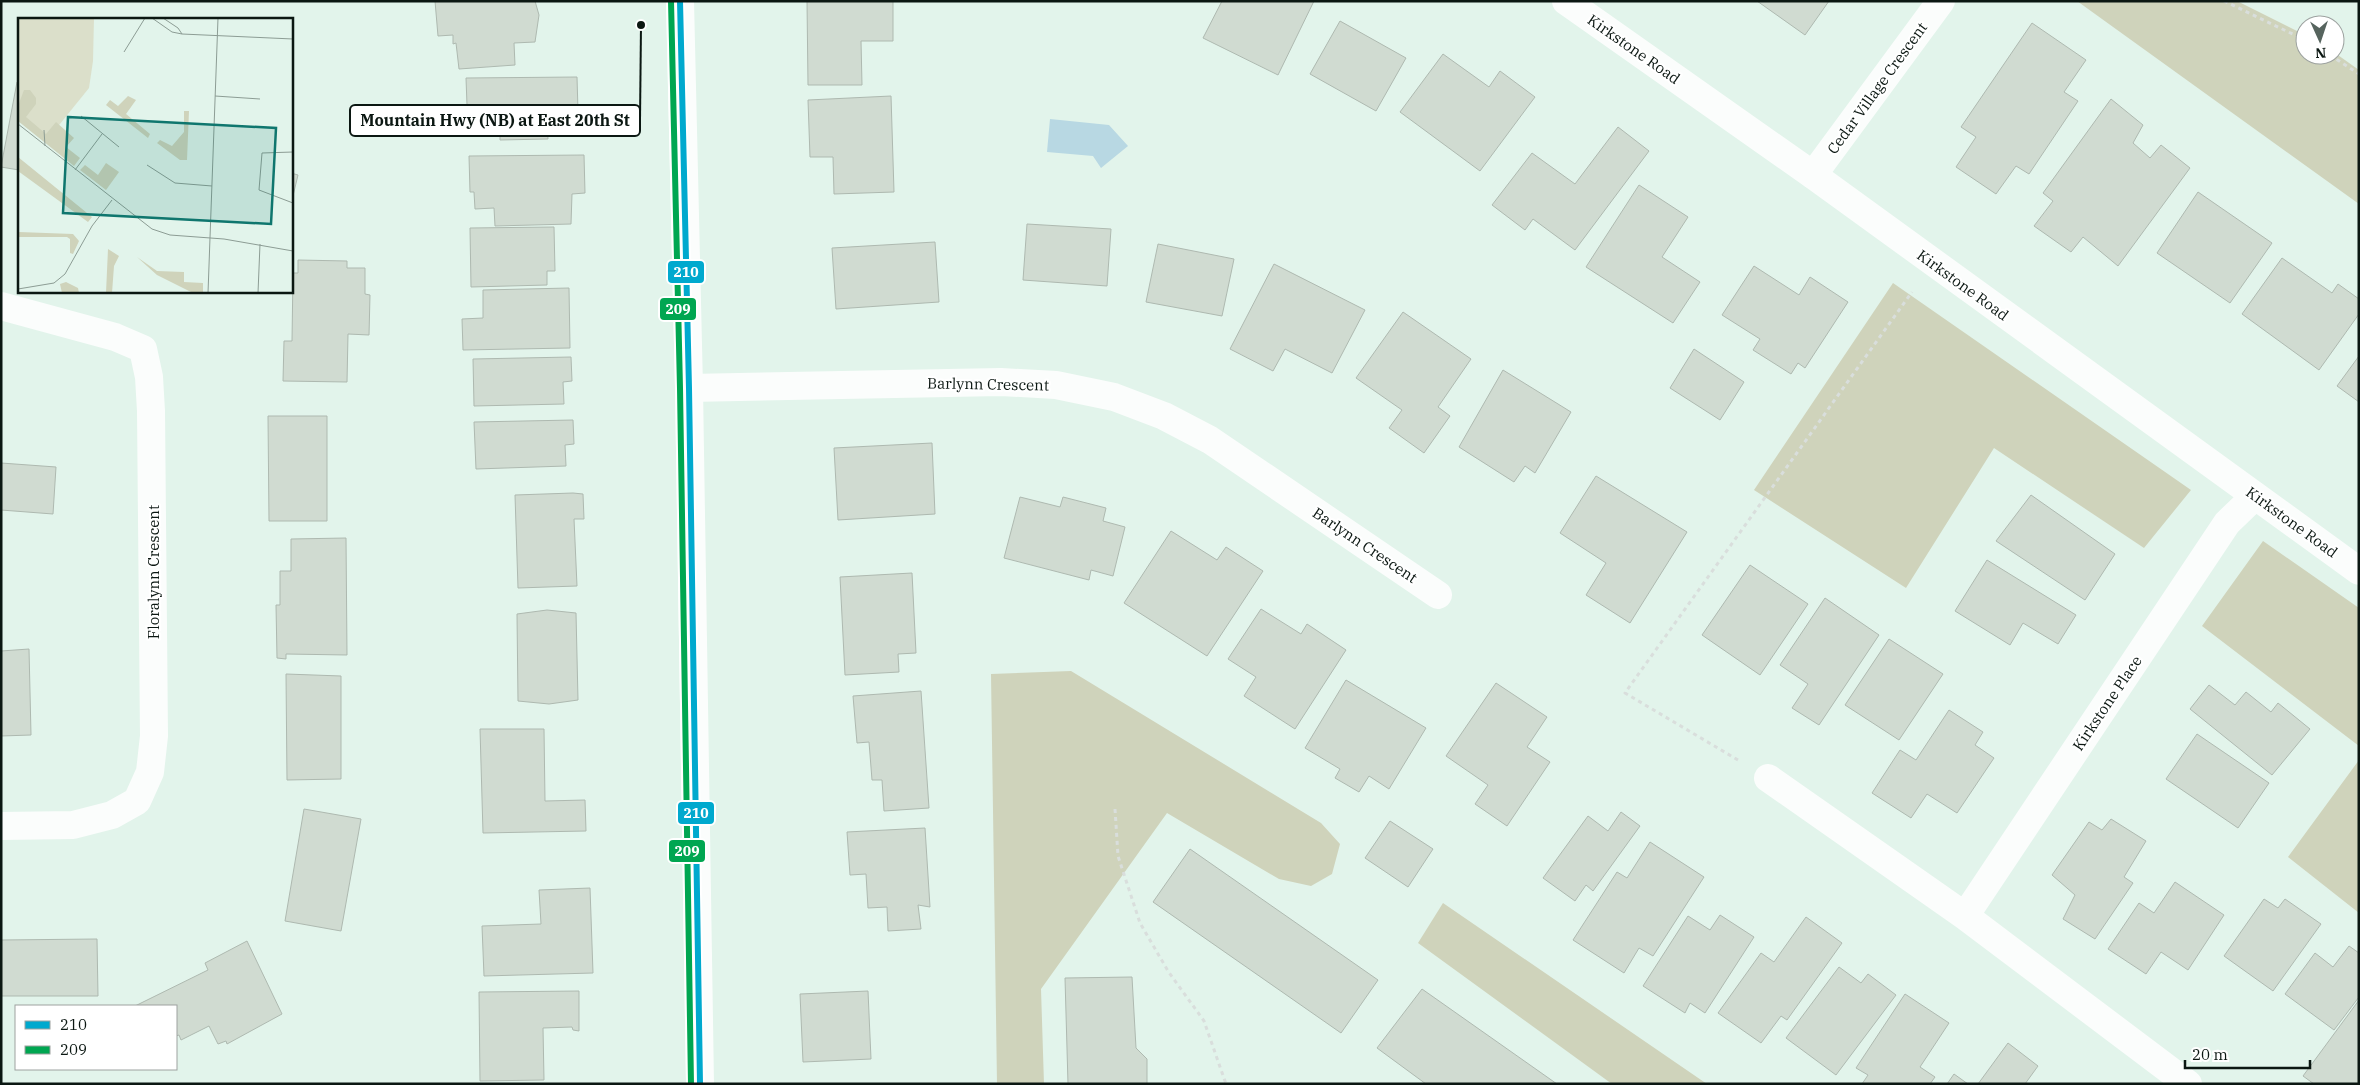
<svg xmlns="http://www.w3.org/2000/svg" width="2360" height="1085" font-family="'IBM Plex Serif',serif">
	<style>
		.forest { fill: #cfd3bb }
		.water { fill: #b8d8e3 }
		.building { fill: #d0dbd1; stroke: #aeb9b0 }
		.lines { fill: none; stroke-linecap: round; stroke-linejoin: round }
		.path { stroke: #d9dedc; stroke-width: 3; stroke-dasharray: 4 4; stroke-linecap: butt }
		.minor { stroke: #fbfdfc; stroke-width: 28 }
		.tertiary { stroke: #fbfdfc; stroke-width: 28 }
		.secondary { stroke: #fbfdfc; stroke-width: 28 }
		.bus-1-casing { stroke: #fff; stroke-width: 10 }
		.bus-2-casing { stroke: #fff; stroke-width: 10 }
		.bus-1 { stroke: #00a9ce; stroke-width: 6 }
		.bus-2 { stroke: #00a651; stroke-width: 6 }
		.labels { text-anchor: middle; dominant-baseline: central; stroke-width: 4.5; stroke-linejoin: round; paint-order: stroke }
		.street-label { font-size: 15px; fill: #0b1712; stroke: #fff }
		.inset-road { fill: none; stroke: #8c9c94; stroke-width: 1 }
		.view { fill: #0f766e; fill-opacity: 0.15; stroke: #0f766e; stroke-width: 2.5 }
		.inset-edge { fill: none; stroke: #0b1712; stroke-width: 2.5 }
		.leader { fill: none; stroke: #0b1712; stroke-width: 2 }
		.callout-dot { fill: #0b1712; stroke: #fff; stroke-width: 2 }
		.callout { fill: #fff; stroke: #0b1712; stroke-width: 2 }
		.callout-label { font-size: 16px; text-anchor: middle; font-weight: bold; fill: #0b1712 }
		.line-badge { stroke: #fff; stroke-width: 2 }
		.badge-label { font-size: 14px; text-anchor: middle; font-weight: bold; fill: #fff }
	</style>
	<rect width="100%" height="100%" fill="#e2f4eb"/>
	<path class="forest" d="M2077 1H2237L2305 35V55H2335V53L2359 70V204Z
		M1893 283 2191 490 2144 548 1994 448 1906 588 1754 490Z
		M2263 541 2359 608V746L2202 626Z
		M1071 671 1321 823 1340 844 1332 874 1311 886 1279 879 1167 813 1041 989 1044 1084H997L991 674Z
		M2359 760V913L2288 857Z
		M1443 903 1707 1084H1612L1418 943Z"/>
	<path class="water" d="M1050 119 1109 125 1128 146 1101 168 1093 156 1047 152Z"/>
	<path class="building" d="M435 1H535L539 15 535 42 514 43 515 65 459 69 456 43 453 44V35L438 36Z
		M807 1H893V41H861L862 85H808Z
		M1222 1H1314L1278 75 1203 38Z
		M1757 1H1829L1805 35Z
		M1340 21 1406 58 1376 111 1310 74Z
		M2032 23 2086 60 2064 92 2078 101 2029 174 2016 166 1996 194 1956 167 1976 137 1961 127Z
		M1443 54 1489 87 1500 71 1535 97 1480 171 1400 112Z
		M577 77 578 111H551L552 123H547L548 139 500 140V131L468 132 466 78Z
		M17 82 19 83V170L1 167Z
		M891 96 894 192 834 194 833 157H810L808 100Z
		M2111 99 2143 125 2133 143 2150 158 2161 145 2190 168 2118 266 2083 237 2071 252 2034 226 2053 201 2043 193Z
		M1618 127 1649 151 1575 250 1533 219 1525 230 1492 205 1532 153 1575 184Z
		M584 155 585 193 572 194 571 224 495 226 494 208 475 209 474 192H470L469 156Z
		M291 173 298 175 291 204Z
		M1639 185 1688 217 1662 257 1700 282 1673 323 1586 267Z
		M2198 192 2272 243 2230 303 2157 253Z
		M1027 224 1111 229 1107 286 1023 280Z
		M554 227 555 271H547V285L471 287 470 228Z
		M935 242 939 302 836 309 832 248Z
		M1158 244 1234 259 1222 316 1146 302Z
		M2282 258 2332 293 2338 284 2359 299V314L2319 370 2242 314Z
		M298 260 347 261V268H365V294L370 295 369 335 348 334 347 382 283 381 284 341H292L293 273H298Z
		M1274 264 1365 310 1332 373 1285 349 1273 371 1230 349Z
		M1754 266 1799 295 1810 277 1848 302 1805 368 1798 363 1791 374 1753 350 1760 339 1722 315Z
		M569 288 570 348 463 350 462 319 483 318V290Z
		M1403 312 1471 359 1438 407 1450 416 1424 453 1389 428 1402 410 1356 378Z
		M1694 349 1744 382 1720 420 1670 388Z
		M2359 356V402L2337 386Z
		M571 357 572 381 563 382 564 404 474 406 473 359Z
		M1503 370 1571 412 1535 473 1525 466 1514 482 1459 447Z
		M268 416H327V521H269Z
		M573 420 574 444 565 445 566 466 476 469 474 422Z
		M932 443 935 514 838 520 834 448Z
		M1 463 56 467 53 514 1 510Z
		M1596 476 1687 532 1630 623 1586 595 1606 563 1560 533Z
		M573 493 583 494 584 519H574L577 586 518 588 515 495Z
		M2031 495 2115 554 2085 600 1996 541Z
		M1020 497 1060 507 1063 497 1106 508 1103 521 1125 527 1113 576 1091 570 1089 580 1004 558Z
		M1171 531 1217 560 1226 547 1263 571 1207 656 1124 603Z
		M346 538 347 655 286 654V659L277 658 276 605H280V571H291V539Z
		M1987 560 2076 615 2058 644 2023 623 2010 645 1955 611Z
		M1750 565 1808 604 1760 675 1702 635Z
		M912 573 916 653 898 654 899 672 845 675 840 577Z
		M1825 598 1879 635 1819 725 1792 708 1808 684 1780 665Z
		M1261 609 1301 634 1307 624 1346 650 1295 729 1244 696 1256 677 1228 659Z
		M547 610 576 613 578 700 549 704 518 701 517 614Z
		M1889 639 1943 674 1899 740 1845 705Z
		M29 649 31 735 1 736V651Z
		M286 674 341 676V779L287 780Z
		M1346 680 1426 728 1389 789 1369 776 1359 792 1335 778 1340 769 1305 748Z
		M1496 683 1547 717 1527 747 1550 762 1507 826 1475 804 1488 785 1446 756Z
		M2209 685 2235 705 2246 692 2271 712 2278 703 2310 729 2272 775 2190 709Z
		M921 691 929 808 884 811 882 780H872L869 742 857 743 853 696Z
		M1949 710 1983 732 1975 745 1994 758 1957 813 1927 794 1911 818 1872 793 1900 750 1916 760Z
		M480 729H544L545 801 585 800 586 831 483 833Z
		M2197 734 2269 783 2238 828 2166 779Z
		M304 809 361 819 341 931 285 921Z
		M1621 812 1640 826 1593 891 1586 885 1575 901 1543 878 1588 816 1608 831Z
		M2111 819 2146 841 2124 877 2133 883 2095 939 2063 919 2075 895 2052 875 2089 822 2102 830Z
		M1390 821 1433 849 1408 887 1365 858Z
		M925 828 930 907 918 905 921 929 888 931 887 907 868 908 866 874 850 875 847 832Z
		M1650 842 1704 877 1653 956 1639 948 1624 973 1573 940 1617 872 1627 878Z
		M1190 849 1378 980 1341 1033 1153 902Z
		M2175 882 2224 915 2188 970 2161 952 2146 974 2108 949 2139 903 2154 913Z
		M590 888 593 973 484 976 482 926 541 924 539 890Z
		M2264 899 2278 908 2285 899 2321 924 2273 991 2224 956Z
		M1720 915 1754 937 1705 1013 1690 1003 1685 1013 1643 986 1688 916 1710 930Z
		M1806 917 1842 943 1787 1020 1781 1016 1761 1043 1718 1013 1761 953 1774 962Z
		M97 939 98 996H1V940Z
		M247 941 282 1014 227 1044 226 1041 218 1044 209 1026 181 1040 179 1035 176 1036V1006H135L208 970 205 963Z
		M2349 946 2359 953V997L2334 1030 2285 994 2315 953 2333 967Z
		M1839 967 1861 983 1868 974 1896 995 1836 1075 1786 1038Z
		M1132 977 1136 1048 1147 1059V1084H1068L1065 978Z
		M1422 989 1557 1084H1426L1377 1048Z
		M579 991V1031L573 1030 572 1027 543 1028 544 1080 480 1081 479 992Z
		M868 991 871 1059 803 1062 800 994Z
		M1905 994 1949 1023 1920 1067 1935 1077 1930 1084H1862L1868 1075 1856 1068Z
		M2359 1000V1084H2314L2303 1076Z
		M2008 1043 2038 1066 2025 1084H1978Z
		M1954 1074 1968 1084H1947Z"/>
	<g class="lines">
		<path class="path" d="M2224 1 2305 40
			M2330 55 2359 74
			M1738 760 1625 693 1912 292
			M1115 809 1118 856 1140 923 1168 971 1204 1021 1226 1084"/>
		<path class="minor" d="M1813 175 1941 1
			M1 306 115 337 143 349 149 377 151 411 154 736 150 772 137 801 112 815 73 825 1 826
			M689 388 1001 382 1056 385 1114 397 1164 416 1210 440 1438 595
			M1768 778 1965 916 2188 1084
			M1965 916 2227 523 2255 496"/>
		<path class="tertiary" d="M1566 1 1813 175 2359 571"/>
		<path class="secondary" d="M680 1 689 388 700 1084"/>
		<g class="bus-1-casing">
			<path id="bus-1" d="M680 1 689 388 700 1084"/>
		</g>
		<g class="bus-2-casing">
			<path id="bus-2" d="M671 1 680 388 691 1084"/>
		</g>
		<use href="#bus-1" class="bus-1"/>
		<use href="#bus-2" class="bus-2"/>
	</g>
	<g class="labels">
		<g class="street-label">
			<text transform="translate(1634 49) rotate(35)">Kirkstone Road</text>
			<text transform="translate(1877 88) rotate(-54)">Cedar Village Crescent</text>
			<text transform="translate(1963 285) rotate(36)">Kirkstone Road</text>
			<text transform="translate(988 384) rotate(1)">Barlynn Crescent</text>
			<text transform="translate(2292 522) rotate(36)">Kirkstone Road</text>
			<text transform="translate(1365 545) rotate(34)">Barlynn Crescent</text>
			<text transform="translate(153 572) rotate(-90)">Floralynn Crescent</text>
			<text transform="translate(2107 703) rotate(-56)">Kirkstone Place</text>
		</g>
	</g>
	<g transform="translate(18 18)">
		<rect width="275" height="275" fill="#e2f4eb"/>
		<path d="M0 0H76L75 43 71 70 29 122 0 99Z" fill="#dbdfca"/>
		<path d="M6 72H12L18 80V86L8 99 28 116 38 104 56 120 48 129 62 140 56 148 0 103V88ZM110 78 118 82 108 96 132 116 130 120 88 87 92 82 100 88ZM166 93H171L169 142H162L139 125 142 122 154 128 166 114ZM0 139 74 199 70 204 0 153ZM88 145 101 154 88 172 62 152 67 147 80 157ZM0 164 1 214 55 216 61 223 55 236 52 235V221L49 219H0ZM90 231 101 238 96 248 94 275H88ZM119 239 139 253 166 254V264L185 265V275H175L139 257ZM48 264 60 270 61 275H44L42 266Z" fill="#cfd3bb"/>
		<path class="inset-road" d="M134 0 154 14 164 16 275 21M145 0 160 10 164 16M106 34 127 0M197 78 242 81M63 98 101 129M0 106 134 211 152 217 206 221 275 233M26 112 27 128M275 134 244 135 241 172 275 185M129 147 157 165 194 168M57 152 84 116M0 271 36 265 47 256 74 208 94 182M190 275 200 0M240 275 242 226"/>
		<path class="view" d="M50 99 258 110 253 206 45 195Z"/>
		<rect width="275" height="275" class="inset-edge"/>
	</g>
	<path class="leader" d="M641 25L640 120"/>
	<circle class="callout-dot" cx="641" cy="25" r="5"/>
	<rect class="callout" x="350" y="105" width="290" height="31" rx="5"/>
	<g class="callout-label">
		<text x="495" y="126">Mountain Hwy (NB) at East 20th St</text>
	</g>
	<g class="line-badge">
		<rect x="667" y="260" width="38" height="24" rx="5" fill="#00a9ce"/>
		<rect x="659" y="297" width="38" height="24" rx="5" fill="#00a651"/>
		<rect x="677" y="801" width="38" height="24" rx="5" fill="#00a9ce"/>
		<rect x="668" y="839" width="38" height="24" rx="5" fill="#00a651"/>
	</g>
	<g class="badge-label">
		<text x="686" y="277">210</text>
		<text x="678" y="314">209</text>
		<text x="696" y="818">210</text>
		<text x="687" y="856">209</text>
	</g>
	<rect width="2360" height="1085" fill="none" stroke="#0b1712" stroke-width="5"/>
	<rect x="15" y="1005" width="162" height="65" fill="#ffffff" stroke="#9da2a0"/>
	<rect x="25" y="1021" width="25" height="8" fill="#00a9ce" stroke="#9da2a0"/>
	<text x="60" y="1030" font-size="15" fill="#0b1712">210</text>
	<rect x="25" y="1046" width="25" height="8" fill="#00a651" stroke="#9da2a0"/>
	<text x="60" y="1055" font-size="15" fill="#0b1712">209</text>
	<g transform="translate(2320 40) rotate(177)"><circle r="24" fill="#ffffff" stroke="#9da2a0"/>
	<path d="M0-4L9 19L0 12L-9 19Z" fill="#56645e"/>
	<text y="-8" font-size="14" font-weight="bold" text-anchor="middle" fill="#0b1712">N</text>
	</g>
	<path d="M2185 1060v8h125v-8" fill="none" stroke="#0b1712" stroke-width="2.5"/>
	<text x="2192" y="1060" font-size="15" fill="#0b1712" stroke="#ffffff" stroke-width="4" paint-order="stroke">20 m</text>
</svg>
